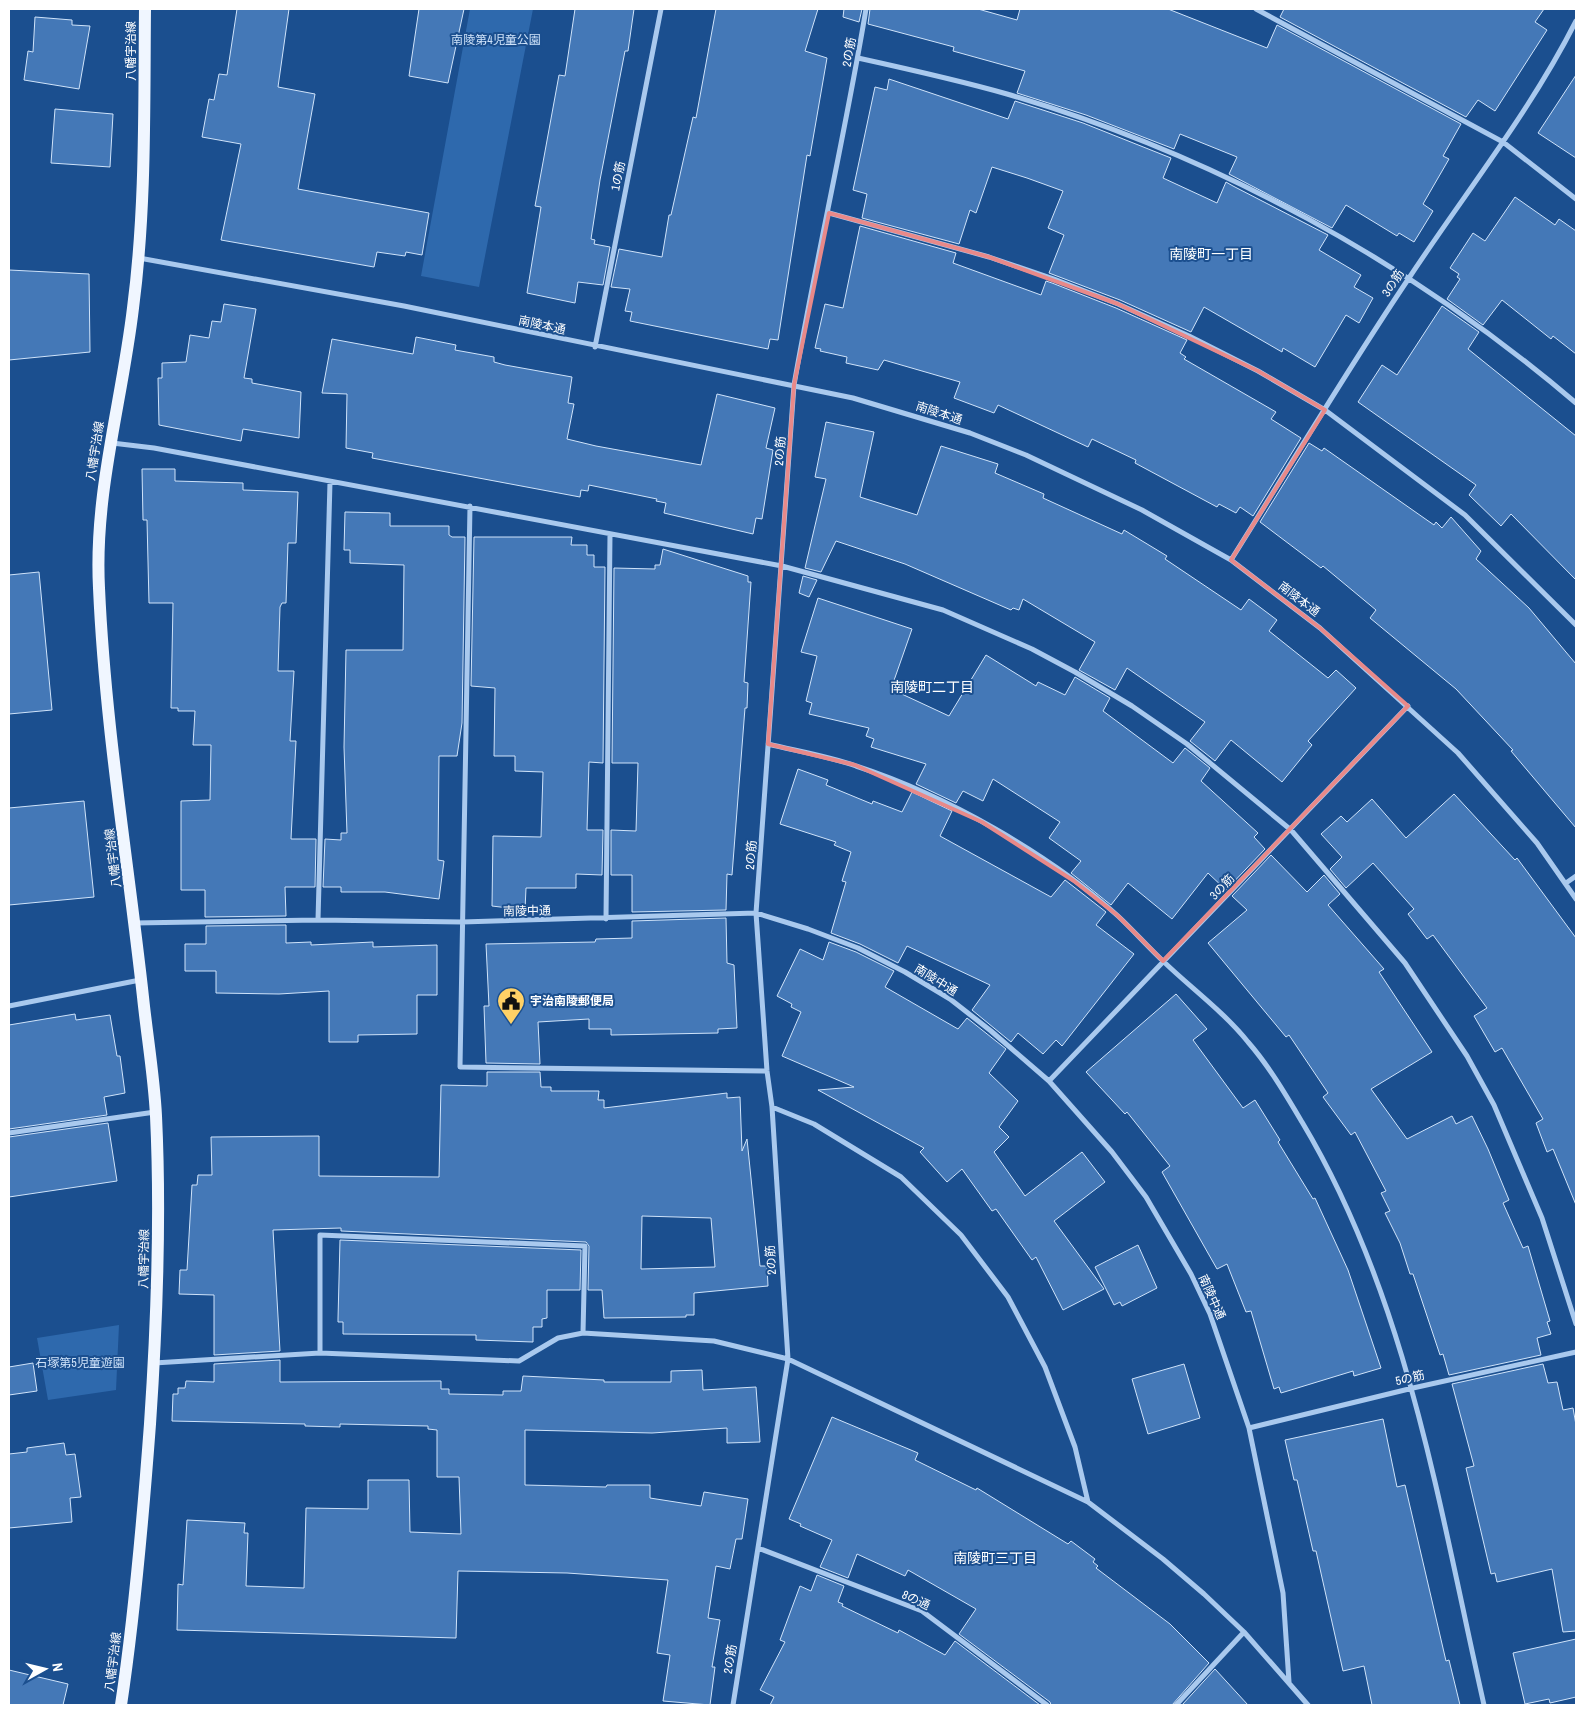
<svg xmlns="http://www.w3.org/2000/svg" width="1585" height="1714" font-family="'Archivo Narrow','Noto Sans JP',sans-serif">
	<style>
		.green { fill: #2e69ad }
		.building { fill: #4478b7; stroke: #cfe3fa; fill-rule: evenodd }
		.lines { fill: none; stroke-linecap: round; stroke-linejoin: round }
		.street { stroke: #a9c9ee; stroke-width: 5 }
		.primary { stroke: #f0f6ff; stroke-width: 12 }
		.marked { fill: none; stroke: #e88989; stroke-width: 4; stroke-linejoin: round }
		.labels { text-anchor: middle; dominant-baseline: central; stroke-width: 4; stroke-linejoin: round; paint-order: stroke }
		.park-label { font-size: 12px; fill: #cfe3fa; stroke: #1b4f8f }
		.street-label { font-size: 12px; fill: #fff; stroke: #1b4f8f }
		.poi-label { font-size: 12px; font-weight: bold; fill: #fff; stroke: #1b4f8f; text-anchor: start }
		.neighbourhood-label { font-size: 14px; fill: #fff; stroke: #1b4f8f }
	</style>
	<rect width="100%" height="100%" fill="#1b4f8f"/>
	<path class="green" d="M470 9H533L479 287 421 276Z
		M119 1325 116 1390 48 1400 37 1338Z"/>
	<path class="building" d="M237 9H289L278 87 315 94 298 189 429 213 422 255 406 252 405 256 377 252 374 267 221 240 241 144 202 137 209 99 214 100 219 74 227 75Z
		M419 9H464L448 83 409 76Z
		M575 9H634L628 51H625L600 180 591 239 595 240 594 244 610 247 603 285 578 282 575 303 527 293 541 207 535 206 559 75 565 76Z
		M716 9H818L805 51 827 58 810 156 807 155 778 340 770 339 768 349 630 321 632 312 625 311 630 289 611 287 619 249 662 257 669 215H671L693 117 696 118Z
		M844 9H862L859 22 843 17Z
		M870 9H978L1017 20 1020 9H1168L1267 48 1277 25 1461 124 1443 156 1449 159 1423 204 1433 211 1414 242 1399 233 1397 236 1346 205 1332 228 1229 174 1237 157 1180 134 1174 149 1086 115 1017 93 1025 71 953 51 954 47 868 24Z
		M1284 9H1544L1535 22 1547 30 1495 111 1478 100 1466 117 1280 17Z
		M35 17 72 20V25L90 26 79 89 24 80 28 51 33 52Z
		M1576 75V158L1538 133Z
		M889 79 1008 119 1015 101 1083 123 1171 158 1163 178 1217 203 1226 182 1233 186 1328 235 1319 250 1361 275 1354 287 1373 298 1359 323 1346 315 1315 367 1283 348 1282 352 1204 307 1191 332 1120 300 1049 273 1064 235 1048 228 1063 191 1027 178 992 167 976 213 970 210 959 244 862 218 867 194 853 190 875 87 887 90Z
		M55 109 113 114 110 167 51 163Z
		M1515 197 1555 225 1559 219 1576 231V354L1553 336 1551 339 1502 300 1483 325 1447 299 1460 279 1457 277 1459 274 1450 268 1473 233 1485 241Z
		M860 226 956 253 953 263 1041 295 1046 281 1052 283 1116 308 1187 340 1180 353 1186 357 1184 359 1276 412 1271 419 1301 438 1253 516 1240 507 1236 513 1219 504 1217 507 1135 463 1136 460 1092 439 1088 447 998 405 994 413 954 398 960 382 884 360 878 370 846 363 847 357 820 351 821 349 815 348 825 304 843 308Z
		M9 270 89 274 90 352 9 360Z
		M224 304 256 309 244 378 252 379V383L301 392 299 438 243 429 241 441 159 425 158 378H162V363L186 362 190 335 209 338 212 321 221 322Z
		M1442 306 1479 332 1468 349 1576 436V580L1511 514 1501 526 1469 495 1476 485 1358 402 1382 365 1397 375Z
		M416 337 456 345 455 350 494 357V362L505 365 572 377 568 403 574 404 567 439 596 446 701 465 717 394 775 408 766 448 773 450 762 519 756 518 753 534 664 513 666 503 656 501 657 499 589 485 588 491 581 490 580 497 372 458 373 453 346 448 347 394 322 393 332 339 413 354Z
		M826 422 874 432 860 497 917 515 941 446 998 464 995 473 1044 494 1043 498 1122 534 1124 530 1167 556 1165 559 1241 610 1249 599 1277 620 1269 631 1328 678 1336 670 1356 688 1308 741 1312 745 1282 782 1231 740 1215 761 1190 741 1205 722 1127 668 1115 690 1079 670 1095 642 1023 599 1019 610 1013 608 1011 610 905 564 836 541 821 572 805 568 826 479 815 477Z
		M1309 443 1322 451 1324 448 1434 525 1436 522 1442 528 1451 517 1481 551 1476 559 1529 608 1576 664V828L1511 751 1513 750 1456 689 1370 618 1376 610 1323 566 1321 568 1260 522Z
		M142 469H175V481L243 483V490L298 492 296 543H288L286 603H282L280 607 278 671H294L290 741H296L291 839H316L315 887H285L286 916 205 917V890H181V801L210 800 211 745H193L195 711H178V708H171L173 603H149L147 520H143Z
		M345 512 390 513V526H449V535L452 537H465L462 723 457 756H439L438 860 444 861 439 899 385 892H341V887H323L325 839 341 840V833H347L344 747 346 650H403L404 565 350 563V550H344Z
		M474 537H572L571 545H587V555H594V567H605L603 763 589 762 587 830H603L602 875 576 874V888H526L525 910 492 906 493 836 541 837 543 772 515 771V756H494L495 688 471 686Z
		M663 549 748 576V582H751L744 682 748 683 747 708H745L732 875 727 874 726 910 632 912V875H611V830L636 831 638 763H612L614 568 655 569V565H660Z
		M39 572 52 710 9 714V575Z
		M803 576 817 580 809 597 799 593Z
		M818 598 912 629 891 689 949 716 986 655 1036 686 1038 682 1065 695 1075 677 1110 698 1103 711 1173 763 1185 748 1210 768 1201 781 1258 833 1254 837 1265 849 1226 890 1208 873 1172 919 1128 883 1111 905 1071 873 1081 861 1049 838 1060 822 993 779 983 801 963 791 956 803 916 784 926 764 871 747 874 739 866 736 869 728 809 714 812 703 806 701 817 656 801 652Z
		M798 769 828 780 826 785 872 804 873 801 902 812 912 792 952 811 940 836 1051 897 1065 880 1106 912 1096 925 1134 954 1062 1046 1056 1040 1043 1054 1018 1033 1011 1042 972 1010 990 985 907 946 898 963 860 944 831 933 846 882 842 881 851 852 834 845 836 842 780 824Z
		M1454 794 1515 860 1517 858 1576 938V1205L1553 1149 1547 1152 1536 1123 1543 1119 1502 1048 1495 1052 1474 1016 1487 1008 1433 935 1427 939 1408 914 1414 909 1373 863 1346 888 1330 869 1342 857 1321 834 1341 816 1347 822 1372 799 1406 838Z
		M84 801 94 897 9 905V808Z
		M1271 855 1307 892 1324 875 1340 894 1328 905 1384 969 1379 972 1432 1052 1371 1089 1407 1139 1452 1116 1456 1124 1472 1116 1488 1149 1509 1200 1503 1203 1523 1248 1528 1246 1550 1321 1547 1322 1551 1334 1537 1338 1541 1355 1449 1375 1443 1354 1440 1355 1413 1274H1410L1400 1243 1385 1213 1390 1211 1381 1193 1386 1191 1355 1132 1351 1135 1323 1097 1328 1093 1289 1035 1286 1037 1208 943 1247 910 1232 896Z
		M726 918 727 963 734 965 737 1028 718 1029V1033L611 1035V1029H589V1019L538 1022 540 1064 486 1063 484 1006H489L486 944 595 942 596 939 632 938V921Z
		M286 925V943L311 942V945L373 942V947L437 945V995H417V1034L358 1035V1042H329V991L279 994 216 993V971H185V944H206V926Z
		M829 942 856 952 894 971 885 987 958 1029 967 1018 1006 1049 989 1073 1018 1101 999 1127 1009 1137 994 1152 1025 1196 1082 1152 1105 1182 1054 1221 1104 1289 1063 1310 1036 1257 1032 1260 996 1209 992 1211 962 1169 947 1182 920 1152 924 1148 818 1090 854 1087 782 1056 801 1012 791 1007 792 1004 777 996 800 949 823 960Z
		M1176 994 1207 1029 1193 1040 1243 1108 1255 1100 1280 1140 1278 1142 1313 1199 1315 1198 1348 1270 1381 1368 1354 1376 1353 1371 1281 1393 1279 1387 1274 1389 1251 1311 1246 1312 1227 1264 1217 1269 1162 1172 1170 1166 1127 1112 1125 1114 1086 1072Z
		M75 1014 76 1020 110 1015 117 1056H120L125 1093 104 1097 107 1115 9 1129V1025Z
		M487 1072H540L541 1087H551V1091H599L598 1100H604V1108L727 1093V1098L740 1097 742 1151 747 1139 760 1266H767L768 1286 694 1293V1315H686V1317L604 1318 602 1290H588L589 1246 586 1242 341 1231V1228L273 1230 280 1351 214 1355V1295L179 1294 180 1270H187L192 1185H197L198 1175H212L211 1137 319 1136V1176L439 1177 441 1085 487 1086ZM642 1216 711 1218 715 1267 641 1269Z
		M108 1123 117 1181 9 1197V1137Z
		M340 1240 581 1250 580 1290H547V1318L542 1319V1327H533V1342L476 1340V1335L343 1334V1322H338V1319Z
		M1138 1245 1157 1288 1122 1306 1120 1302 1114 1305 1095 1267Z
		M280 1360V1382L441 1381V1389H449V1394L503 1395V1391H521L523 1376 604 1380V1382H671V1371L702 1370 703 1390 756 1387 760 1442 727 1443V1428L652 1433 525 1430V1485L606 1487 607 1485H650V1498L701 1506 704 1492 748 1499 742 1539H736L730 1569 716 1566 708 1618 720 1620 712 1667H715L710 1705 663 1701 670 1655 657 1653 668 1580 567 1573 458 1571 456 1638 177 1630 178 1584 183 1585 187 1520 245 1523 244 1533H248L246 1586 304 1588 306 1508 368 1509V1480H409L410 1532 461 1534 459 1477H437V1430L428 1429V1426L340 1424V1427L305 1426V1424L172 1421 173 1394H178V1388H185L186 1381 214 1382V1364Z
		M33 1363 37 1391 9 1395V1367Z
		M1184 1364 1200 1418 1148 1434 1132 1379Z
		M1543 1364 1548 1383 1557 1382 1563 1410 1573 1408 1576 1425V1631L1563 1632 1552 1569 1497 1582 1495 1573 1491 1574 1466 1468 1474 1466 1452 1384Z
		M832 1417 918 1453 915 1460 976 1490 977 1488 1068 1544 1071 1541 1095 1559 1093 1562 1098 1566 1096 1568 1170 1624 1209 1663 1172 1705H1051L1050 1702 959 1634 976 1609 908 1570 905 1576 857 1554 848 1578 820 1567 832 1540 800 1526 801 1524 789 1519Z
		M1383 1419 1397 1487 1405 1485 1446 1661 1449 1660 1460 1705H1372L1364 1666 1343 1671 1316 1551H1313L1297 1480H1294L1285 1440Z
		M64 1443 66 1455 75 1454 81 1497 70 1498 72 1522 9 1528V1454L27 1452V1448Z
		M817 1575 844 1586 838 1602 843 1604 842 1606 898 1633 899 1630 945 1655 955 1641 1040 1705H770L774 1697 760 1690 785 1642 780 1640 800 1586 811 1591Z
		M1576 1639V1697L1550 1703 1549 1699 1525 1704 1513 1653Z
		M1215 1669 1248 1705H1182Z
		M9 1670 68 1684 63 1705H9Z"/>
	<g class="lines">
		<path class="street" d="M1256 9 1503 142 1576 199
			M858 58C908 69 958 80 1007 94 1215 155 1412 263 1576 403
			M829 213 989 257 1054 279 1118 304 1189 336 1258 371 1325 410 1465 515 1576 625
			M139 258 404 306 853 398 970 433 1026 455 1142 510 1231 560 1320 628 1458 753 1537 843 1576 899
			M595 347 661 9
			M112 443 154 448 782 566 943 610 1032 649 1075 672 1132 706 1187 744 1291 830 1405 963 1467 1056 1494 1105 1542 1218 1576 1324
			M470 506 460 1067 767 1071
			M1231 560C1290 466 1347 370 1409 278 1465 193 1530 112 1576 21
			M768 744C797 751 828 756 856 766 945 795 1048 853 1118 916 1134 931 1148 947 1164 962 1191 988 1224 1012 1248 1042 1269 1066 1286 1095 1302 1122 1408 1299 1439 1507 1484 1705
			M1566 883 1576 876
			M606 919 610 534
			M318 920 330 482
			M134 923 318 920 462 922 756 913 808 929 858 948 905 972 950 999 991 1031 1049 1081 1112 1152 1146 1197 1191 1274 1210 1314 1249 1428 1283 1593 1289 1682
			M9 1006 140 980
			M1049 1081 1408 706
			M772 1107 814 1124 901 1177 961 1235 1008 1297 1045 1367 1075 1447 1088 1502
			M9 1133 155 1112
			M320 1353V1235L585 1246 583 1333
			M154 1363 320 1353 519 1361 558 1338 583 1333 714 1341 788 1359 1088 1502 1163 1559 1204 1594 1244 1632 1308 1705
			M1249 1428 1413 1388 1576 1352
			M758 1548 922 1611 1047 1705
			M733 1705 788 1359 772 1107 767 1071 756 913 794 385C816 259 845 135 866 9
			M1176 1705 1244 1632"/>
		<path class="primary" d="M121 1705C135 1612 143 1518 150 1424 157 1321 161 1219 156 1116 154 1076 147 1036 143 997 128 861 105 725 99 588 94 492 122 402 133 308 146 209 144 108 145 9"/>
	</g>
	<path class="marked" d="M829 213 989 257 1118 304 1258 371 1325 410 1231 560 1320 628 1408 706 1163 961 1117 915 1074 881 982 822 855 765 768 744 794 385Z"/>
	<defs>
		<g id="civic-pin" transform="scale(1.4375)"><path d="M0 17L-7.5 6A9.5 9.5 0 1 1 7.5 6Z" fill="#ffd166" stroke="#1b4f8f"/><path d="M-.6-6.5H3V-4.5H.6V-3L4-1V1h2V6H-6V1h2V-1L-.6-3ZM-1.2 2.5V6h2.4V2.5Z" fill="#111"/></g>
	</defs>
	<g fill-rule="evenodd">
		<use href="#civic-pin" x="511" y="1001"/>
	</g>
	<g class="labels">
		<g class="park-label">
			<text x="496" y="40">南陵第4児童公園</text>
			<text x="80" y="1363">石塚第5児童遊園</text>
		</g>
		<g class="street-label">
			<text transform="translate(131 51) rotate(-90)">八幡宇治線</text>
			<text transform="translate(849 52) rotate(-80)">2の筋</text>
			<text transform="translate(618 176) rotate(-79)">1の筋</text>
			<text transform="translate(1393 283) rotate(-57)">3の筋</text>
			<text transform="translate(542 325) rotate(12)">南陵本通</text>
			<text transform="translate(939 413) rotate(18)">南陵本通</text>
			<text transform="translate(95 451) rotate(-81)">八幡宇治線</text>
			<text transform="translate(780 451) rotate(-86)">2の筋</text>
			<text transform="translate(1299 599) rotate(37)">南陵本通</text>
			<text transform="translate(751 855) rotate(-86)">2の筋</text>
			<text transform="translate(113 858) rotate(-97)">八幡宇治線</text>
			<text transform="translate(1222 887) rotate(-46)">3の筋</text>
			<text transform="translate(527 911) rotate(-1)">南陵中通</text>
			<text transform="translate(936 980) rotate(32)">南陵中通</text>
			<text transform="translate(144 1259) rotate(-89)">八幡宇治線</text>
			<text transform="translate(771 1260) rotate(-94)">2の筋</text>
			<text transform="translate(1212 1297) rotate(66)">南陵中通</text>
			<text transform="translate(1410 1378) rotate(-13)">5の筋</text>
			<text transform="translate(916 1600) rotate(25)">8の通</text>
			<text transform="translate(730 1659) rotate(-81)">2の筋</text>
			<text transform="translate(113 1662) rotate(-83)">八幡宇治線</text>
		</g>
		<g class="poi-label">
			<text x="530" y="1001">宇治南陵郵便局</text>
		</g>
		<g class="neighbourhood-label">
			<text x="1211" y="254">南陵町一丁目</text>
			<text x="932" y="687">南陵町二丁目</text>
			<text x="995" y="1558">南陵町三丁目</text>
		</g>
	</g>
	<rect width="1585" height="1714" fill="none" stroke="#ffffff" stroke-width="20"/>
	<g transform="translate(45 1669) rotate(82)" stroke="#1b4f8f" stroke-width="4" paint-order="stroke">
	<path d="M0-4L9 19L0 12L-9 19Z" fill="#ffffff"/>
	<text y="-8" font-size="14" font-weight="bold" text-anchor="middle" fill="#ffffff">N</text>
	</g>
</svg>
